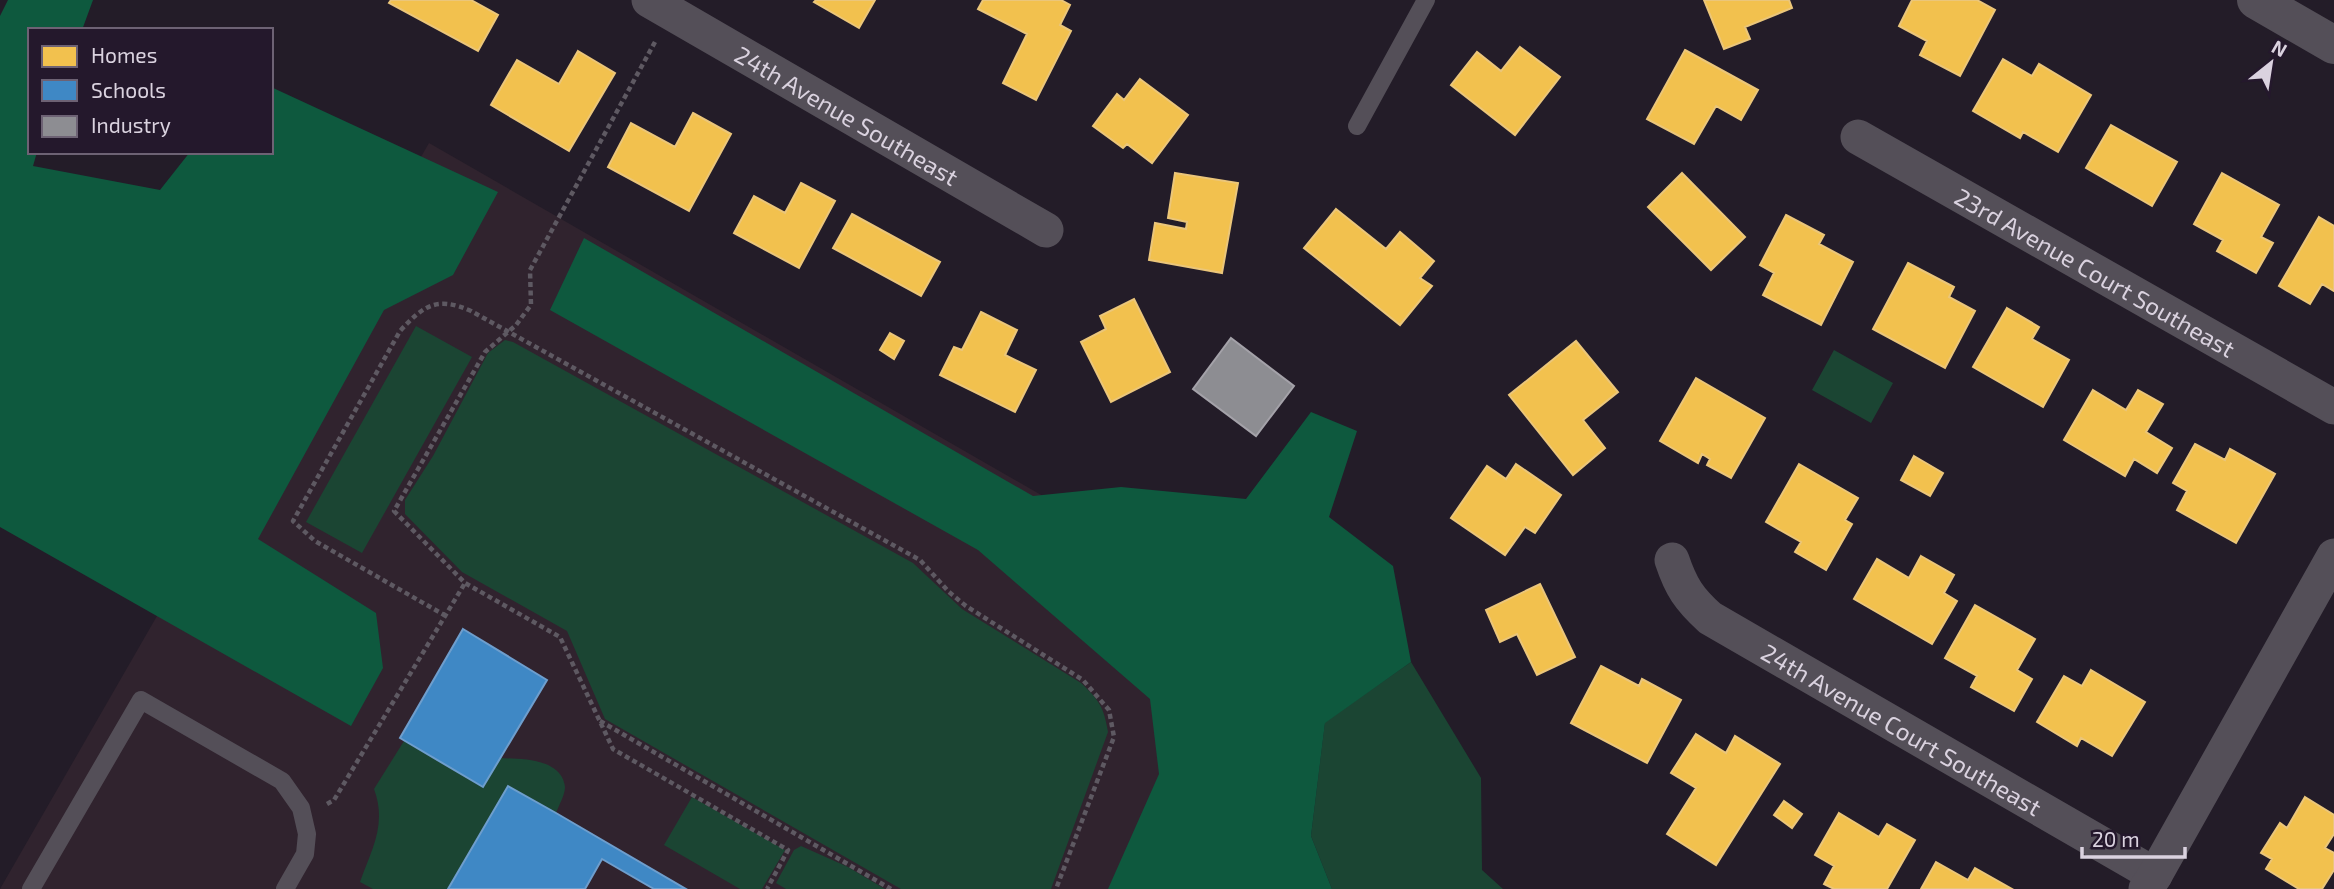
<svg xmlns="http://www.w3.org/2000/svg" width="2334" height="889" font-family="'Exo 2',sans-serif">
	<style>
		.education { fill: #30232e }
		.green { fill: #1b4533 }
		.forest { fill: #0e593e }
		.homes { fill: #f2c14e; stroke: #ebc67a; stroke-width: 2 }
		.schools { fill: #3f88c5; stroke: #6e9ecd; stroke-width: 2 }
		.industry { fill: #8d8d92; stroke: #a4a2a9; stroke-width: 2 }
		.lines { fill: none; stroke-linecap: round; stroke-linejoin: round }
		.path { stroke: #5e5962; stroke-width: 4.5; stroke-dasharray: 5 3.5; stroke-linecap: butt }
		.service { stroke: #544f58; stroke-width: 18 }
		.minor { stroke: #544f58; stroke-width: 35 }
		.tertiary { stroke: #544f58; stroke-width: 38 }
		.labels { text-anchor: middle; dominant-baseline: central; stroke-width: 7; stroke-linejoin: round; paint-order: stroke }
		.street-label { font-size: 24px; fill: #dad2df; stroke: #24182c }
	</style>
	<rect width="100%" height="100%" fill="#231c28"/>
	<path class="education" d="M429 143 1302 645 1162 889H0Z"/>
	<path class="green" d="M416 326 472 357 362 553 306 522Z
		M505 340 513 342 913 563 962 609 1081 683C1099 700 1104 707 1108 732L1051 889H901L605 719 567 631 462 572 405 514V500L433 456 488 353Z
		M1834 350 1893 383 1871 423 1812 390Z
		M1411 662 1481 778 1482 870 1503 889H1332L1311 836 1325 722Z
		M404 741 482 787 500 758C521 759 562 758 565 787 565 795 559 805 556 813L508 786 448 889H373L360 882C372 849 387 824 374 789Z
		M692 797 785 850 762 889H740L664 845Z
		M801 846 848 867 885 889H786L776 883 794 850Z"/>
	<path class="forest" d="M8 0H93L82 30H30V152H37L33 166 160 190 190 152H271V87L498 192 453 275 384 310 258 539 376 613 383 668 351 726 0 527V16Z
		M584 238 1033 496 1121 487 1246 499 1311 412 1357 431 1329 517 1393 566 1411 662 1325 723 1311 836 1332 889H1108L1159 774 1150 699 978 550 550 310Z"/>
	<path class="homes" d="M391 0H471L498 15 478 51 389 3Z
		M816 0H875L859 28 814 2Z
		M983 0H1061L1070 5 1060 25 1071 31 1036 100 1003 83 1027 34 978 9Z
		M1704 0H1789L1792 8 1745 27 1750 39 1724 49Z
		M1912 0H1977L1995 10 1960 76 1920 55 1927 41 1899 26Z
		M1520 47 1560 77 1515 135 1451 85 1477 52 1501 71Z
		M1685 50 1758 90 1741 120 1716 106 1694 144 1647 119Z
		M578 51 615 73 569 151 491 105 517 60 559 84Z
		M2003 59 2032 76 2039 64 2091 95 2058 152 2023 132 2020 138 1973 111Z
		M1140 79 1188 115 1152 163 1127 144 1123 148 1093 126 1117 94 1124 100Z
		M693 113 731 134 689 211 608 167 631 123 675 147Z
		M2111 125 2177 162 2152 206 2086 168Z
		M1175 173 1238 183 1222 273 1149 260 1155 223 1186 229 1187 222 1168 218Z
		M1682 173 1745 237 1711 270 1648 207Z
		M2222 173 2279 205 2261 237 2273 243 2256 273 2217 251 2223 240 2194 224Z
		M801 183 835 201 799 268 734 233 754 196 785 213Z
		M1336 209 1386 249 1400 232 1434 261 1420 278 1432 286 1400 325 1304 248Z
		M852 214 940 262 921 296 833 248Z
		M1786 215 1824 235 1819 244 1853 262 1821 325 1763 295 1774 273 1760 265Z
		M2319 217 2334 226V291L2322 284 2310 304 2279 286Z
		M1908 263 1954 287 1949 297 1975 311 1945 368 1873 329Z
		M1134 299 1170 372 1111 402 1081 342 1106 329 1100 316Z
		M2007 308 2039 327 2032 339 2069 360 2043 407 1973 367Z
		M981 312 1017 330 1005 355 1036 370 1015 412 940 375 954 347 962 350Z
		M890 333 904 341 894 359 880 350Z
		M1576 341 1618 392 1583 420 1605 448 1573 475 1509 395Z
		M1696 378 1765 418 1731 478 1707 465 1710 459 1702 454 1698 463 1660 441Z
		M2093 390 2126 410 2138 390 2163 404 2146 432 2172 448 2157 473 2134 459 2125 476 2064 440Z
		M2195 444 2225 460 2230 449 2275 474 2236 543 2177 510 2187 491 2173 483Z
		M1914 456 1943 473 1930 496 1901 480Z
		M1516 464 1561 495 1535 533 1525 527 1505 555 1451 518 1487 466 1506 479Z
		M1799 464 1858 498 1845 520 1852 524 1826 570 1795 552 1801 542 1766 522Z
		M1921 556 1954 575 1944 593 1957 601 1932 644 1854 599 1877 559 1909 578Z
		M1540 584 1575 657 1537 675 1517 634 1500 642 1486 610Z
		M1975 605 2035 639 2017 670 2032 679 2014 711 1971 687 1977 676 1945 658Z
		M1601 666 1639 686 1642 679 1681 700 1647 763 1571 723Z
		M2091 670 2145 702 2112 756 2081 738 2077 746 2037 722 2064 676 2082 686Z
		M1696 734 1726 753 1735 736 1780 764 1716 865 1667 834 1696 788 1671 773Z
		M2305 797 2334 815V834L2325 848 2334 853V870L2322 889H2299L2266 869 2272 859 2261 853 2280 823 2287 828Z
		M1784 801 1802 814 1792 828 1774 815Z
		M1839 813 1879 837 1887 824 1915 840 1887 889H1834L1824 884 1834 866 1815 855Z
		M1936 862 1968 880 1975 868 2012 889H1921Z"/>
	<path class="schools" d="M463 629 547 680 483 787 400 738Z
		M508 786 556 813 686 889H654L602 859 585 889H448Z"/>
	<path class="industry" d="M1231 338 1294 386 1256 436 1193 389Z"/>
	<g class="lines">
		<path class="path" d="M655 42 530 270 531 305 516 325 485 352 394 511 465 583 560 637 613 749 788 850 767 889
			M446 616 315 541 293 521 400 331C424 305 437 296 471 311L920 560 949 592 966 606 1083 680 1109 710 1114 737 1056 889
			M600 721 891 889
			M327 804 334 800 465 583"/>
		<path class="service" d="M1357 126 1426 0
			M31 889 141 700 282 781 301 808 307 834 305 854 285 889"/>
		<g class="minor">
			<path id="s1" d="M649 0 1046 230"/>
			<path id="s2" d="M1858 137 2334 407"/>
			<path id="s3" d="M1672 560C1681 587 1689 599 1710 618L2155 875"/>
			<path d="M2146 889 2155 875 2334 556"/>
		</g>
		<path class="tertiary" d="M2256 0 2334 45"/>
	</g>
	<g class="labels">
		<g class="street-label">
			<text stroke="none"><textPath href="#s1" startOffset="229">24th Avenue Southeast</textPath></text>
			<text stroke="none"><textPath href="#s2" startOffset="273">23rd Avenue Court Southeast</textPath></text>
			<text stroke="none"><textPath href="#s3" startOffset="292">24th Avenue Court Southeast</textPath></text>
		</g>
	</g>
	<rect x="28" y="28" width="245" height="126" fill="#24182c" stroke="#6d6274" stroke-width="2"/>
	<rect x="42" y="46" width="35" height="21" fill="#f2c14e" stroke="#6d6274" stroke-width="2"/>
	<text x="91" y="63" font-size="21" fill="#dad2df">Homes</text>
	<rect x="42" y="80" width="35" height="21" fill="#3f88c5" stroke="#6d6274" stroke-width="2"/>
	<text x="91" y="98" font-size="21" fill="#dad2df">Schools</text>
	<rect x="42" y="116" width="35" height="21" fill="#8d8d92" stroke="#6d6274" stroke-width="2"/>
	<text x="91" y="133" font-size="21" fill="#dad2df">Industry</text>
	<g transform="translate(2271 63) rotate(30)" stroke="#24182c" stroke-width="5" paint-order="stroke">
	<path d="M0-5L12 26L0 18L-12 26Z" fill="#dad2df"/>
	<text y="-10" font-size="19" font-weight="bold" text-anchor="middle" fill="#dad2df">N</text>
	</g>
	<path d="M2082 847v10h103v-10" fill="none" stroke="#dad2df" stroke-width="3.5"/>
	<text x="2092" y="847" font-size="21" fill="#dad2df" stroke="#24182c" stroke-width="5" paint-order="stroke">20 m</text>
</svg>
